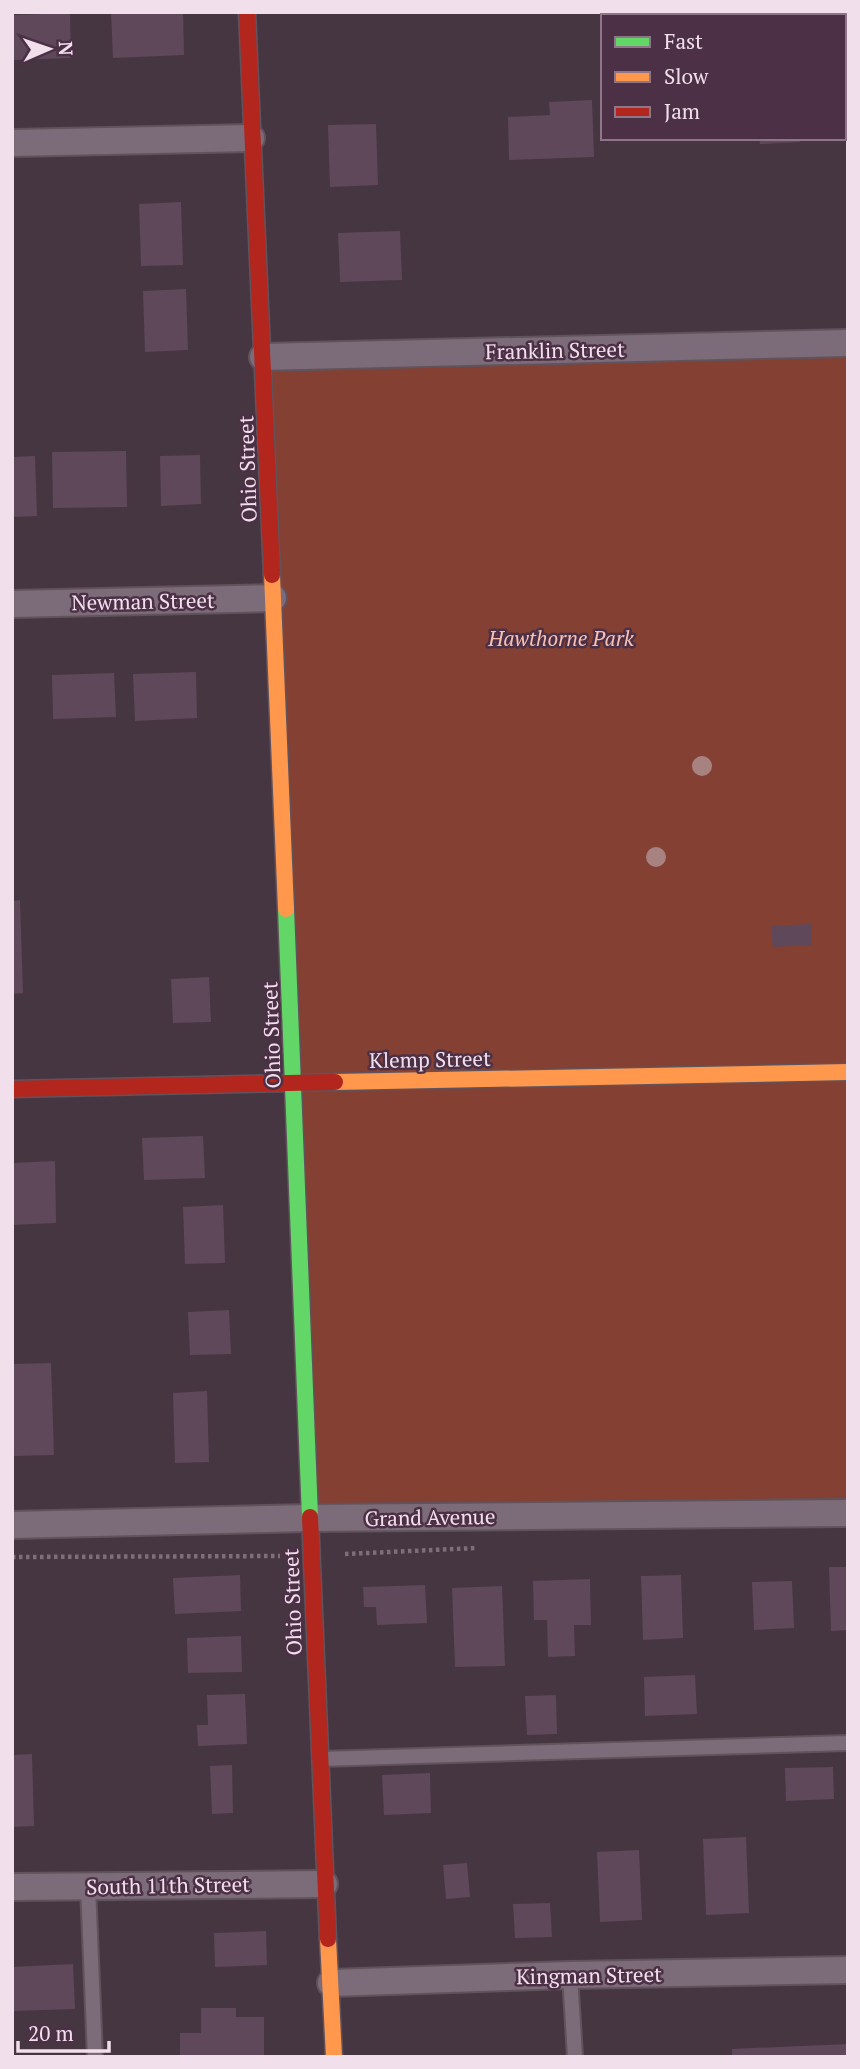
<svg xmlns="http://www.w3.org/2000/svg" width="860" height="2069" font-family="'PT Serif',serif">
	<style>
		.green { fill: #844033 }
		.building { fill: #5e485a }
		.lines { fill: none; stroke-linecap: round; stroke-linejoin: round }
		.lane-casing { stroke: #60535c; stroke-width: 18 }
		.street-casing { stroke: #60535c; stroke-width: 30 }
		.fast-casing { stroke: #60535c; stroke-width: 19 }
		.slow-casing { stroke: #60535c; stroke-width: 19 }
		.jam-casing { stroke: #60535c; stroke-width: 19 }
		.path { stroke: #7d6e7a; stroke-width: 4.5; stroke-dasharray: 3.5 3.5; stroke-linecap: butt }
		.lane { stroke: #7c6b78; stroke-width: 14 }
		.street { stroke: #7c6b78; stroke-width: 26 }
		.fast { stroke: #63d668; stroke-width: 16 }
		.slow { stroke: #ff974d; stroke-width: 16 }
		.jam { stroke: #b3261e; stroke-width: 16 }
		.tree { fill: #a88281 }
		.labels { text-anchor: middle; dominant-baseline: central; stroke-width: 5; stroke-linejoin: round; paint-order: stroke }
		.street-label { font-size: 21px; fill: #f1dfec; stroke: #4c3046 }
		.park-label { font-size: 21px; font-style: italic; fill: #f8c1b4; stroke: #4c3046 }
	</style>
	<rect width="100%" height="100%" fill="#463642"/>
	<path class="green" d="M848 343V1513L309 1518 263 357Z"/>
	<path class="building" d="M111 12H183L184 55 113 58Z
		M70 13 71 58 12 60V15Z
		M592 100 594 157 509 160 508 117 550 115 549 102Z
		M376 124 378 185 330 187 328 125Z
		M759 138H800V142L760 144Z
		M181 202 183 265 141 266 139 204Z
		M400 231 402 280 340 282 338 233Z
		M186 289 188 350 145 352 143 291Z
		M126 451 127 507 53 508 52 452Z
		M200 455 201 504 161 506 160 456Z
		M35 456 37 516 12 517V457Z
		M196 672 197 718 135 721 133 674Z
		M114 673 116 717 53 719 52 675Z
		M20 900 23 993 12 994V901Z
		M811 924 812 945 773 947 771 926Z
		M209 977 211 1022 173 1023 171 979Z
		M203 1136 205 1178 144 1180 142 1138Z
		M55 1161 56 1223 12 1225V1163Z
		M223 1205 225 1263 185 1264 183 1207Z
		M229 1310 231 1354 190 1355 188 1312Z
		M51 1363 54 1455 12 1456V1364Z
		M207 1391 209 1462 175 1463 173 1393Z
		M829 1567H848V1630L831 1631Z
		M240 1575 241 1611 175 1614 173 1578Z
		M681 1575 683 1638 643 1640 641 1576Z
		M590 1579 591 1625H574L575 1656 548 1657 547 1620H534L533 1581Z
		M792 1581 794 1628 754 1630 752 1582Z
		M425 1585 427 1623 377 1625 376 1607H364L363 1587Z
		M502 1586 505 1666 455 1667 452 1588Z
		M241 1636 242 1672 188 1673 187 1638Z
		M695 1675 697 1714 645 1716 644 1677Z
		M245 1694 247 1744 198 1746 197 1725H208L207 1695Z
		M556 1695 557 1734 527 1735 525 1696Z
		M32 1754 34 1826 12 1827V1755Z
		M232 1765 233 1813 212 1814 210 1766Z
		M833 1767 834 1799 786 1801 785 1768Z
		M430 1773 431 1813 384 1815 382 1775Z
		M746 1837 749 1913 706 1915 703 1839Z
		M639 1850 642 1920 600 1922 597 1852Z
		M467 1863 470 1897 446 1899 443 1865Z
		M550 1903 552 1937 515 1938 513 1904Z
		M266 1931 267 1965 215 1967 214 1933Z
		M73 1964 75 2009 12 2011V1967Z
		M201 2008H236V2017H264V2057H180V2033H201Z
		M848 2044V2057H732V2049Z"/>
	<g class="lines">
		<g class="lane-casing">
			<path id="lane" d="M321 1759 848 1743
				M88 1886 95 2057
				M570 1975 575 2057"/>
		</g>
		<g class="street-casing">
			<path id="street" d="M12 143 251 138
				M263 357 848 343
				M12 604 273 598
				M12 1525 309 1518 848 1513
				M12 1887 324 1884
				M331 1983 570 1975 848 1970"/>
		</g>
		<g class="fast-casing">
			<path id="fast" d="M286 909 310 1517"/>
		</g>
		<g class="slow-casing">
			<path id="slow" d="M272 575 286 909
				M335 1082 848 1072
				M328 1939 334 2057"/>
		</g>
		<g class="jam-casing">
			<path id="jam" d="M247 12 272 575
				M12 1089 335 1082
				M310 1517 328 1939"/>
		</g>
		<path class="path" d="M345 1554 476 1548
			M12 1557 280 1556"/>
		<use href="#lane" class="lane"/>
		<use href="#street" class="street"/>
		<use href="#fast" class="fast"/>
		<use href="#slow" class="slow"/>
		<use href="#jam" class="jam"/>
	</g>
	<g class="tree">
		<circle cx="702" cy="766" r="10"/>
		<circle cx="656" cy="857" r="10"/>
	</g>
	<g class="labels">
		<g class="street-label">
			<text transform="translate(555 350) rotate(-1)">Franklin Street</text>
			<text transform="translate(247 469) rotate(-92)">Ohio Street</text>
			<text transform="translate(143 601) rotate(-1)">Newman Street</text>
			<text transform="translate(271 1035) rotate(-92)">Ohio Street</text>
			<text transform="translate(430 1059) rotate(-1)">Klemp Street</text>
			<text transform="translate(430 1517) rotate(-1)">Grand Avenue</text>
			<text transform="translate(292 1602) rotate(-92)">Ohio Street</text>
			<text transform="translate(168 1885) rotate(-1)">South 11th Street</text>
			<text transform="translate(589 1975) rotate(-1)">Kingman Street</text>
		</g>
		<g class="park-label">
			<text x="561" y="638">Hawthorne Park</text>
		</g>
	</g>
	<rect width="860" height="2069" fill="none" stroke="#f1dfec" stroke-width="28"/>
	<rect x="601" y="14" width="245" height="126" fill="#4c3046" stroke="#8e7688" stroke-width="2"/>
	<rect x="615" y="37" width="35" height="10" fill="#63d668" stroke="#8e7688" stroke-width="2"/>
	<text x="664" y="49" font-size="21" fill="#f1dfec">Fast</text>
	<rect x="615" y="72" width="35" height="10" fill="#ff974d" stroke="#8e7688" stroke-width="2"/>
	<text x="664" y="84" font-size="21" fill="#f1dfec">Slow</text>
	<rect x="615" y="107" width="35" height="10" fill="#b3261e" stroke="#8e7688" stroke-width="2"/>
	<text x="664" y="119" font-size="21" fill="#f1dfec">Jam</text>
	<g transform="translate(49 49) rotate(88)" stroke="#4c3046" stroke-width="5" paint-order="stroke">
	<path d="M0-5L12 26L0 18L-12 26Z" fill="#f1dfec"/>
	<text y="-10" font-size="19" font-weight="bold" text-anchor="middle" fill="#f1dfec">N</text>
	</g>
	<path d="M18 2041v10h91v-10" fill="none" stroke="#f1dfec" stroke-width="3.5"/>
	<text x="28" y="2041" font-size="21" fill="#f1dfec" stroke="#4c3046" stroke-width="5" paint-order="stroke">20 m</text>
</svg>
